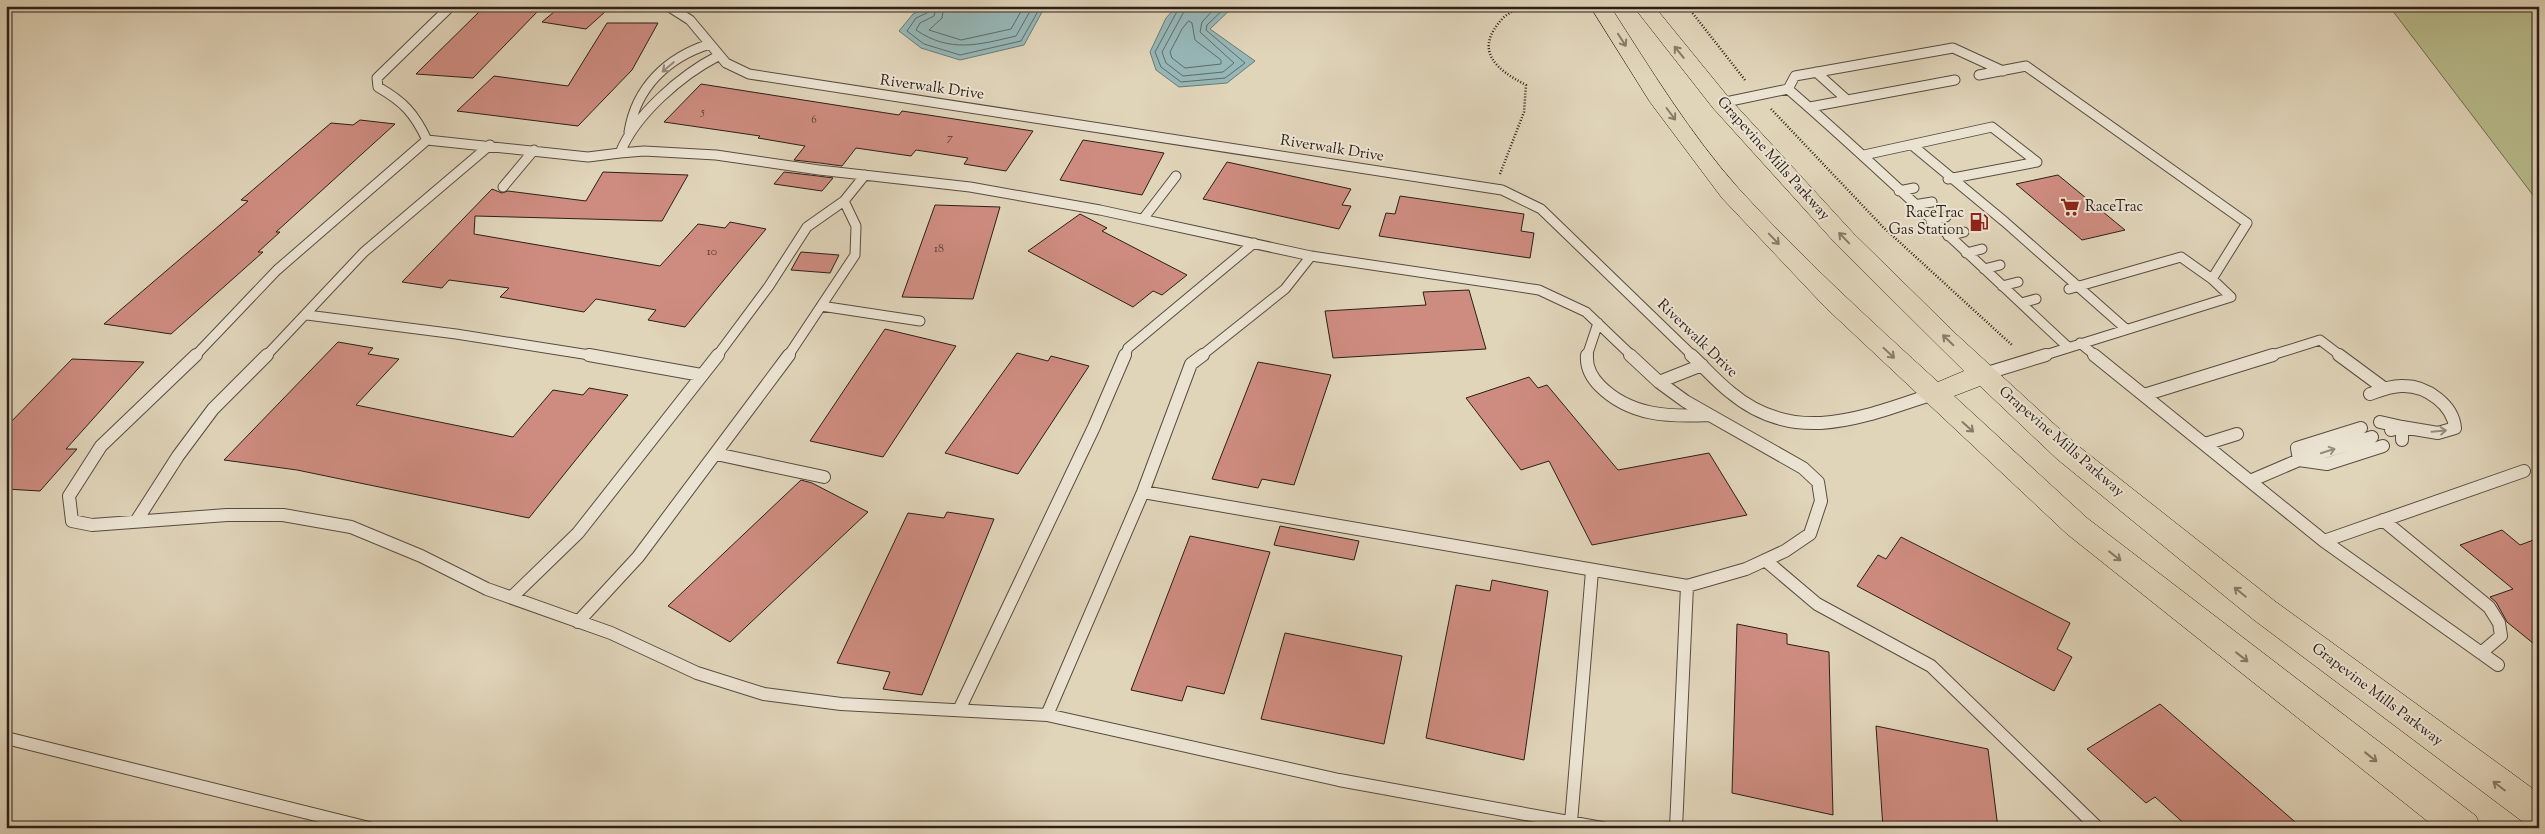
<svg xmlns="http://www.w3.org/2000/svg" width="2545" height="834" font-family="'Sorts Mill Goudy',serif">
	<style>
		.green { fill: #b8bb8b; stroke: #726d52 }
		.water { fill: #96b7b7; stroke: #6b7a77 }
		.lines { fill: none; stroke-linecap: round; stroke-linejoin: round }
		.shore { stroke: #606b68; stroke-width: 1 }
		.building { fill: #ce8c80; stroke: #2b1f18 }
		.service-far1-casing { stroke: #584c40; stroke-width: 11 }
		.service-casing { stroke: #584c40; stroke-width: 14 }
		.primary-casing { stroke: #2b1f18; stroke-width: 1 }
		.path { stroke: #2b1f18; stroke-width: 2.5; stroke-dasharray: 1 2; stroke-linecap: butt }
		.service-far1 { stroke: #ebe3d2; stroke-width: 9 }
		.service { stroke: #ebe3d2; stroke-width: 12 }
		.primary { fill: #e0d4b9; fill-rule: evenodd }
		.oneway { stroke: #867a68 }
		.oneway2 { stroke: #958b7e }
		.labels { text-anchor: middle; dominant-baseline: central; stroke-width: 4; stroke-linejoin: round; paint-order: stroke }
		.far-number-label { font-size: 11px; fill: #543a32 }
		.number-label { font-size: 12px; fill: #543a32 }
		.street-label { font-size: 15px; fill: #2b1f18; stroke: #ebe3d2 }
		.poi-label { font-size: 15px; fill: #2b1f18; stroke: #ebe3d2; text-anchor: start }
	</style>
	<rect width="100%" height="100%" fill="#e0d4b9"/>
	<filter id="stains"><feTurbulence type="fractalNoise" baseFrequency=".004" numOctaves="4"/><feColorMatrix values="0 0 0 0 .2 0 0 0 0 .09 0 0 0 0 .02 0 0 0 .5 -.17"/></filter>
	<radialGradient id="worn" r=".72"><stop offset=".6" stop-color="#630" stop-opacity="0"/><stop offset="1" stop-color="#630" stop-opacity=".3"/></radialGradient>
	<path class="green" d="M2389 6H2539V203Z"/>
	<path class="water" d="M930 6H1048L1042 12 1024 45 960 60 921 48 899 31 913 14Z
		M1177 6H1234L1210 29 1255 61 1227 83 1179 87 1156 70 1150 52 1166 18Z"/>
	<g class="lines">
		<path class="shore" d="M930 6 929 12 916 18 907 31 924 44 960 55 1021 41 1041 6
			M937 6 934 16 920 23 916 30C950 53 978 45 1016 36L1033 6
			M944 6 942 18 929 30 961 40 1011 29 1024 6
			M1180 6 1155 52 1161 67 1181 82 1225 78 1245 63 1206 30 1207 25 1227 6
			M1187 6 1162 52 1166 63 1183 76 1223 72 1234 63 1200 32 1202 22 1217 6
			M1189 21 1192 23 1195 40 1221 60V64L1185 68 1172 58 1170 52 1182 29Z"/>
	</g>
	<path class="building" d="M561 6H572L606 11 586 29 542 22Z
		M484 7 538 11 473 78 416 74Z
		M607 23H658L632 70 578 126 457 111 494 76 568 86Z
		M701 84 899 115 902 111 1033 131 1006 171 964 164 968 158 916 150 911 156 856 148 842 166 820 163 794 160 805 146 758 138 760 136 664 122Z
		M360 120 395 124 276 232H280L258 252H263L171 334 104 324 248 201 241 200 331 123 353 125Z
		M1083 140 1164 153 1142 195 1060 180Z
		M1227 162 1351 189 1342 205 1351 206 1339 229 1203 199Z
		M603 172 688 175 662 221 475 216 474 234 660 266 698 224 725 228 730 222 766 229 685 327 648 320 656 310 596 299 584 312 500 297 509 288 449 280 442 288 402 282 492 189 502 193 508 191 586 201Z
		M784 172 818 176 833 178 822 191 774 184Z
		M2058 175 2125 230 2082 240 2016 184Z
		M1400 196 1524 214 1521 231 1534 233 1530 258 1379 236 1386 213 1395 214Z
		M935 205 1000 207 973 299 902 297Z
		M1080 214 1107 228 1102 231 1187 275 1162 295 1153 291 1133 307 1028 251Z
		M801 252 839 255 830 273 791 270Z
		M1469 290 1486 349 1333 358 1325 311 1426 305 1423 292Z
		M885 329 956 346 883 457 810 441Z
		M338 342 373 348 368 354 399 359 356 405 513 437 553 390 583 395 589 388 628 395 529 518 297 470 224 460Z
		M1017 353 1048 361 1051 356 1089 366 1018 474 945 453Z
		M72 359 144 362 66 449H77L40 491 6 489V427Z
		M1258 362 1331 375 1294 485 1262 479 1258 488 1212 479Z
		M1529 377 1538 388 1547 385 1618 470 1709 453 1747 515 1592 545 1549 461 1521 470 1466 398Z
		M801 480 812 483 868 512 730 642 668 606Z
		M947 512 994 519 922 695 883 689 890 672 837 663 908 513 944 518Z
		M1280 526 1359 541 1354 560 1274 545Z
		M2502 530 2520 545 2539 538V648L2507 622 2496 602 2490 597 2513 589 2460 545Z
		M1190 536 1270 552 1224 694 1187 686 1182 701 1131 690Z
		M1901 537 2070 623 2057 649 2072 657 2054 691 1857 586 1878 555 1886 559Z
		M1492 580 1548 591 1524 760 1426 738 1456 585 1490 591Z
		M1737 624 1787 634V644L1829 652 1833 815 1732 793Z
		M1285 633 1402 656 1384 744 1261 719Z
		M2160 704 2302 828H2189L2155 797 2146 803 2087 749Z
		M1876 726 1988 749 1998 828H1883Z"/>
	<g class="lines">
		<g class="service-far1-casing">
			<path id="service-far1" d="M451 6 377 78 378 87C404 102 414 113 427 140L588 157 620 153C635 115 681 75 718 56
				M668 6 690 20 726 63 749 74 1502 190 1541 209 1693 356
				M1816 72 1846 99
				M1979 75 2026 66 2247 223 2212 279
				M1788 89C1884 172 1975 261 2068 347
				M1721 103 1788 89 1795 76 1953 48 2003 71
				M1810 107 1955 80
				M629 132C636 87 668 57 710 44
				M1912 145 2005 222 2126 329
				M620 153 644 151 716 155 819 170 970 187 1100 210 1311 256 1539 290 1586 312 1632 356
				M1864 155 1992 127 2037 162 1948 179
				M503 187 534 150
				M1899 191 1914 188
				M1914 205 1932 202
				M1143 219 1176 176
				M1931 221 1946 217
				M1948 236 1964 232
				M1966 253 1982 249
				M1984 269 2000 265
				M2002 286 2018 282
				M2021 303 2036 299
				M821 306 920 321
				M307 315 456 334 596 356
				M2080 343 2096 356
				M195 356 277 270 427 140
				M266 356 364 252 490 145
				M717 356 769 286 807 227 844 201
				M788 356 855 255 856 226 844 201 865 175
				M1125 356 1128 348 1254 243
				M1201 356 1285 289 1311 256
				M1587 356 1598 323
				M2042 356 2231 297 2212 279 2181 257 2069 289
				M2269 356 2320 340 2341 356"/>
		</g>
		<g class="service-casing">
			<path id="service" d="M196 355 101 446 69 496 72 521 92 525 227 515H283L351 527 421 556 487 589 611 633 697 673 764 694 841 704 1047 715 1339 780 1602 828
				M589 355 701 375
				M1587 355C1586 367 1591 377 1600 386 1630 416 1669 417 1709 415
				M1630 355 1659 382 1702 365
				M1691 355C1704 367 1716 381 1730 392 1795 447 1863 417 1933 394
				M2094 355 2324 541 2498 665
				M2339 355 2385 389
				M1984 374 2046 355
				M2370 394C2381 390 2393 385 2404 386 2427 386 2453 405 2455 428L2438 433 2402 427 2391 430
				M2144 395 2273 355
				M2380 422 2402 427V440
				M2361 428 2297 448 2299 460 2327 464 2383 446
				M2205 444 2237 434
				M716 454 824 477
				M2250 481 2299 460 2372 437
				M1143 492 1687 586 1746 569 1785 551 1810 534 1821 501 1818 482 1803 468 1685 401 1659 382
				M137 520 178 456 213 409 267 355
				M2383 520 2489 607 2499 623 2501 636 2481 653
				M2324 541 2524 471
				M1765 560 1817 604 1931 666 2098 828
				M512 597 578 533 718 355
				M578 622 638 557 789 355
				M959 710 1094 427 1125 355
				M1047 715 1143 492 1191 364 1203 355
				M6 738 369 828
				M1571 822 1592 571
				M1676 828 1687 586"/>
		</g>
		<g class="primary-casing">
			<path id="primary" d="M1590 6H1610C1650 68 1690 134 1739 189 1801 257 1870 320 1938 382L1964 371 1836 244 1713 108 1633 6H1654L1729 98 1854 234 1956 334 2077 445 2276 602 2539 793V828L2527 825 2254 620 2057 459 1980 386 1954 396 2087 518 2476 816 2481 828H2436L2067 534 1825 307 1722 198 1650 102Z"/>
		</g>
		<path class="path" d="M1687 6 1745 80
			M1771 109 1883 227 2013 346
			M1500 174 1524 112 1526 85C1495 69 1473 50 1503 18 1508 13 1514 12 1518 6"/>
		<use href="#service-far1" class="service-far1"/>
		<use href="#service" class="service"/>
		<use href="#primary" class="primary"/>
	</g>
	<defs><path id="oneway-shaft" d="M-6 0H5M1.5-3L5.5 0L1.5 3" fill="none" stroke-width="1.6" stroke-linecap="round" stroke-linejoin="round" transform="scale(1.25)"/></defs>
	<g class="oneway">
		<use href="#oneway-shaft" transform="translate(1622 40) rotate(57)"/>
		<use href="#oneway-shaft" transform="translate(1679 52) rotate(-129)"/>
		<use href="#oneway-shaft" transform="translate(1671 114) rotate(53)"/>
		<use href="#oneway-shaft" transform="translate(1844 238) rotate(-134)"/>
		<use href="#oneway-shaft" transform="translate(1774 239) rotate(46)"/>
		<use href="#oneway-shaft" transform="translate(1948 340) rotate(-136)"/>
		<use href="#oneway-shaft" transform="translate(1889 353) rotate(43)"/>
		<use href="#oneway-shaft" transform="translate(1968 427) rotate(42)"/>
		<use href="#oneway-shaft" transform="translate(2115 556) rotate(38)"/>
		<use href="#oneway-shaft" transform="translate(2240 592) rotate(-141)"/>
		<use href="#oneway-shaft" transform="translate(2242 657) rotate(38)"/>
		<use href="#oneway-shaft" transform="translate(2371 757) rotate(38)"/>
		<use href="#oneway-shaft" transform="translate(2499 786) rotate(-143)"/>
	</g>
	<g class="oneway2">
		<use href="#oneway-shaft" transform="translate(668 67) rotate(140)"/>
		<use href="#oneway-shaft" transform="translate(2439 431) rotate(-5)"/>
		<use href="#oneway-shaft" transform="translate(2328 451) rotate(-18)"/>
	</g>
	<defs>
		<g id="supermarket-bare" transform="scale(1.5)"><path d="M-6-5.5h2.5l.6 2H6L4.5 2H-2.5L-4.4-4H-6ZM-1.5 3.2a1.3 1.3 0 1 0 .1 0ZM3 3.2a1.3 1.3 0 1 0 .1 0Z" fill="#8f2418" stroke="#ebe3d2" stroke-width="2.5" paint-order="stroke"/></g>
		<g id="fuel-bare" transform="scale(1.5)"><path d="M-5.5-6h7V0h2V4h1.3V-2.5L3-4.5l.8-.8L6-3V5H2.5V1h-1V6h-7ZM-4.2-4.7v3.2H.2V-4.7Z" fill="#8f2418" stroke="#ebe3d2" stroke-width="2.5" paint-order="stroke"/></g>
	</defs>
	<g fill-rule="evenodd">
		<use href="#supermarket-bare" x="2070" y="207"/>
		<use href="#fuel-bare" x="1979" y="222"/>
	</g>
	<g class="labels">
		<g class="far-number-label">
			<text x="703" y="112">5</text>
			<text x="814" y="120">6</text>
		</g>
		<g class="number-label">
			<text x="950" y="138">7</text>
			<text x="939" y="249">18</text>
			<text x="712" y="252">10</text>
		</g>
		<g class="street-label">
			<text transform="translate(932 88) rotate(8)">Riverwalk Drive</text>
			<text transform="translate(1332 149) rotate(9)">Riverwalk Drive</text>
			<text transform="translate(1773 159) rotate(48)">Grapevine Mills Parkway</text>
			<text transform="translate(1697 339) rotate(44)">Riverwalk Drive</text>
			<text transform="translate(2061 442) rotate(41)">Grapevine Mills Parkway</text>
			<text transform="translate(2377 695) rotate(37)">Grapevine Mills Parkway</text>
		</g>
		<g class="poi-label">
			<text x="2085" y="207">RaceTrac</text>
			<text x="1964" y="213" text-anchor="end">RaceTrac<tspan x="1964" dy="17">Gas Station</tspan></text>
		</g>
	</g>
	<rect width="2545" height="834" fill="none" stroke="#e0d4b9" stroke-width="25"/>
	<rect x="8" y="8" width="2530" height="819" fill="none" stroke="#2b1f18" stroke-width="2.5"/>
	<rect x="12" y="12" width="2520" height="809" fill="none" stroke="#2b1f18"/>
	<rect width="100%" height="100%" filter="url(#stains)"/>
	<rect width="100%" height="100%" fill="url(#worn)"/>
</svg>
